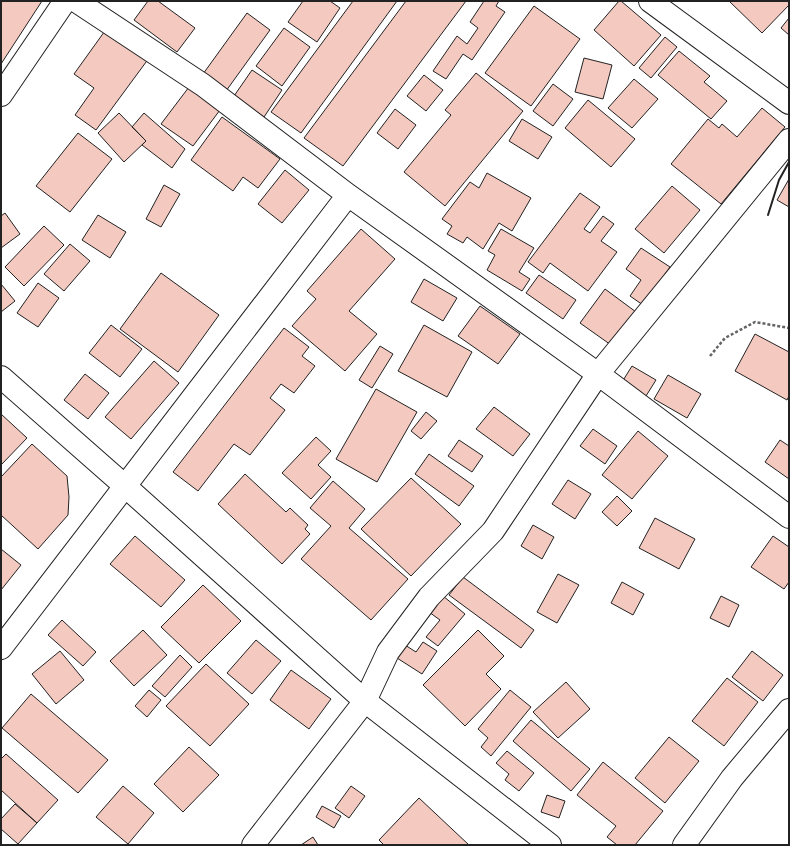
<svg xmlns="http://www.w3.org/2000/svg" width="790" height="846" font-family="Merriweather,serif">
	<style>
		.building { fill: #f3c9c0; stroke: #222 }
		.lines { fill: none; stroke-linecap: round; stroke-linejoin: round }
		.minor-casing { stroke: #222; stroke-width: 24 }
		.tertiary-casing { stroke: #222; stroke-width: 24 }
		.path { stroke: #646464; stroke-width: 2.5; stroke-dasharray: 3 2; stroke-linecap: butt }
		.minor { stroke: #fff; stroke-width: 22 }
		.tertiary { stroke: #fff; stroke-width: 22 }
		.wall { stroke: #222; stroke-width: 2 }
	</style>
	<rect width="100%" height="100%" fill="#fff"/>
	<path class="building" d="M1 1H42L1 64Z
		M148 1H158L195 28 177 52 134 20Z
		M303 1H330L340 8 317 42 288 22Z
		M353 1H397L301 133 271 112Z
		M406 1H466L343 166 304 138Z
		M484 1H499L496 6 505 12 472 60 463 54 446 79 433 71 457 36 467 44 478 28 470 22Z
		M619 1H621L661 35 634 66 594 30Z
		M729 1H789V5L762 33Z
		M534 6 580 39 531 106 485 73Z
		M247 13 270 30 226 91 203 74Z
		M789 18V35L781 28Z
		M107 28 149 58 96 130 75 115 94 88 74 74Z
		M284 28 310 47 282 86 256 66Z
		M665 37 677 47 651 78 639 68Z
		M679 51 710 76 704 82 727 101 711 119 658 75Z
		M584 58 612 65 603 99 575 92Z
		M252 70 282 90 264 117 234 96Z
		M476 73 523 111 445 206 404 172 451 115 445 110Z
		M424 75 443 90 426 111 407 96Z
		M634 79 658 99 632 128 608 108Z
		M553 84 573 99 553 126 533 111Z
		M189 87 220 110 193 146 161 124Z
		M588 100 635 139 611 167 565 128Z
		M762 108 785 127 721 204 671 164 708 119 719 128 722 124 737 137Z
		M395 109 416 125 398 149 377 133Z
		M119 113 146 141 124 162 98 133Z
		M144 113 185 149 172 168 142 145 146 141 132 127Z
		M222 117 280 159 258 188 243 177 233 191 191 160Z
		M522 119 552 137 538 159 509 141Z
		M78 133 112 159 70 212 36 186Z
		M285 170 309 190 282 223 258 204Z
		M487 173 531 198 512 231 499 223 483 249 467 237 463 243 447 234 452 226 442 219 470 182 479 188Z
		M789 179V207L777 200Z
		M164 185 180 194 161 227 146 219Z
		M672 186 700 210 664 253 635 229Z
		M580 193 600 207 584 229 590 233 603 216 614 224 601 241 617 252 588 291 550 263 543 273 528 262Z
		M5 213 20 234 1 248V216Z
		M98 215 126 232 110 258 82 240Z
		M44 226 64 245 24 286 5 267Z
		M361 229 395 259 349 311 377 334 345 371 292 326 316 299 307 291Z
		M501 229 534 248 519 272 530 279 522 291 487 270 495 255 488 251Z
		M70 244 90 261 64 291 44 274Z
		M641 248 670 267 643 305 630 296 641 280 626 269Z
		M161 273 219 315 178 372 120 329Z
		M539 275 576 300 563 319 526 293Z
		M424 279 457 298 443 321 411 302Z
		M38 283 59 298 38 327 17 313Z
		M1 284 15 301 1 312Z
		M605 289 636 312 611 345 580 323Z
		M480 306 520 334 498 364 458 336Z
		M111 325 142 349 120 377 89 353Z
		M424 325 472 352 447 397 398 371Z
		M284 328 309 347 302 356 315 366 294 393 281 384 270 398 285 410 250 455 234 444 198 491 173 472Z
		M755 334 789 352V396L787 400 735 371Z
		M380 346 393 354 372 388 359 380Z
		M154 361 179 383 131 439 105 417Z
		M632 366 656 380 646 396 622 382Z
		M85 374 109 393 88 419 64 400Z
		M668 375 701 394 687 418 654 399Z
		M376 389 417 412 377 482 336 459Z
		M494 407 530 434 513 456 476 429Z
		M426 412 437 421 421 439 411 431Z
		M1 414 27 438 1 465Z
		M593 429 617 446 605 464 580 446Z
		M638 431 668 456 632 499 602 475Z
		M316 437 331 451 318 465 331 477 311 499 282 473Z
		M459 440 483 456 472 472 448 456Z
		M780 440 789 446V479L765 462Z
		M32 444 67 476 69 497 68 515 38 549 1 515V477Z
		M429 454 474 486 459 506 415 474Z
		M245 474 286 512 290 508 308 525 305 529 310 534 282 564 218 504Z
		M411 478 461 524 411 576 361 529Z
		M568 480 591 494 575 519 552 504Z
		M333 481 365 509 349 528 408 579 371 620 301 559 331 526 310 508Z
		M617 496 632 511 617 526 602 512Z
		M655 518 695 539 679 569 639 548Z
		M533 525 554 537 542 559 521 546Z
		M135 536 185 580 161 607 110 564Z
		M773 536 789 547V582L784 589 751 567Z
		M1 549 21 565 1 590Z
		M558 574 579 585 557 623 537 612Z
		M463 577 534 630 521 648 449 595Z
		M622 582 644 594 633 615 611 603Z
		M203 585 241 621 199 663 161 627Z
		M443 596 465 614 438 646 426 637 440 620 429 612Z
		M721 596 739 605 729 627 710 618Z
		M62 620 96 652 83 666 48 635Z
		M143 630 167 655 134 686 110 661Z
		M478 630 504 656 486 674 501 689 465 726 423 685Z
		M256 640 281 661 252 694 227 673Z
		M423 642 437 651 422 674 397 658 405 645 416 652Z
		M60 651 84 680 56 704 32 674Z
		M752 651 783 675 763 701 732 677Z
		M180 655 192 667 165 697 152 686Z
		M206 664 249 704 210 746 166 706Z
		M291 670 331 699 309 729 270 700Z
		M727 678 758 702 724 746 692 721Z
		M566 682 590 709 558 738 533 712Z
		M149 690 161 700 147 717 135 706Z
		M510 690 531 707 491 756 481 747 488 738 478 729Z
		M31 694 108 760 78 793 2 728Z
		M531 720 590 769 571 791 513 741Z
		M669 737 699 761 665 803 635 778Z
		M189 747 219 775 183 812 154 784Z
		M507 751 534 773 519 791 505 780 509 774 496 763Z
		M6 754 58 800 37 823 1 790V759Z
		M603 762 663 811 635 845H617L607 837 616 826 577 795Z
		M123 786 154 813 128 844 96 817Z
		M351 786 365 796 349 818 335 808Z
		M547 795 565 801 559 818 541 812Z
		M419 798 469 845H384L379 840Z
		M15 804 37 823 18 844 1 829V819Z
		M322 806 341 816 334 828 316 817Z
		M313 837 318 845H301Z"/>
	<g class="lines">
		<g class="minor-casing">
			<path id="minor" d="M76 1 203 85 348 195 598 374 789 517
				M650 1 789 103
				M1 95 65 1
				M1 648 348 195
				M253 845 365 701 388 652 429 597 493 531 598 374 789 140
				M684 845 732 778 789 710"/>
		</g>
		<g class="tertiary-casing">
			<path id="tertiary" d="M1 377 125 486 365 701 550 845"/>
		</g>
		<path class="path" d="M710 356 725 338 755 322 789 328"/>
		<use href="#minor" class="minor"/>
		<use href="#tertiary" class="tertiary"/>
		<path class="wall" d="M768 215 779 180 789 162"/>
	</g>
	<rect width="790" height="846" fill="none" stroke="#222222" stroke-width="4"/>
</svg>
